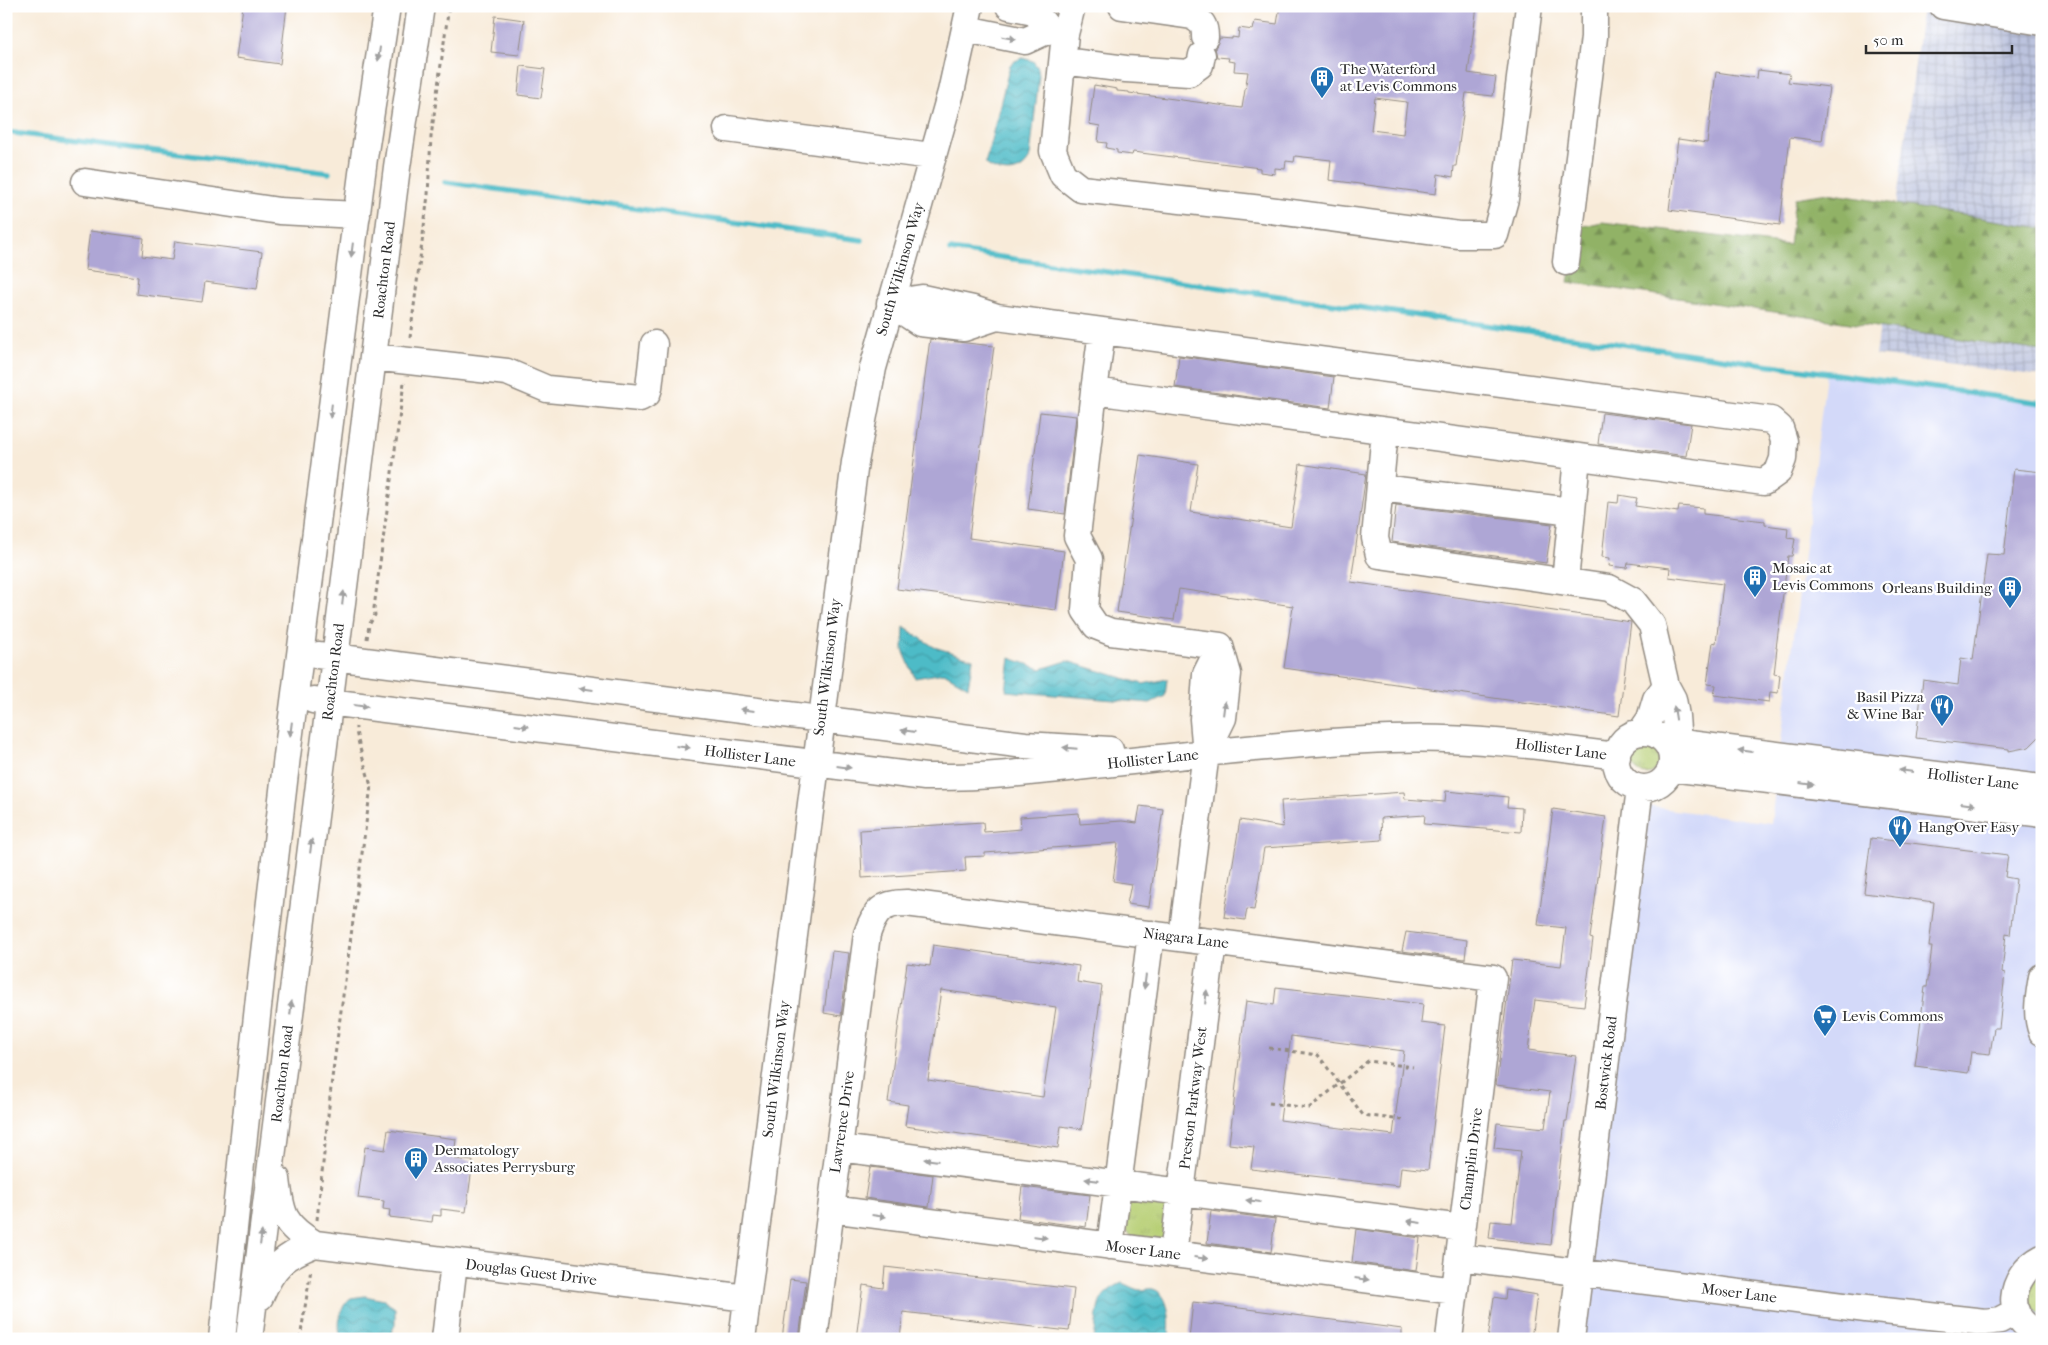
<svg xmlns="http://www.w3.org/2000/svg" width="2048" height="1345" font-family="'IM FELL French Canon',serif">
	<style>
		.built { fill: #d3d9f9 }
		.industrial { fill: url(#industrial-grid) }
		.grass { fill: url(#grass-tufts); stroke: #717d50 }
		.forest { fill: url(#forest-firs); stroke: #5e6e48 }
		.water { fill: url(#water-waves); stroke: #3c7379 }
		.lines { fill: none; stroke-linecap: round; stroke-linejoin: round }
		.stream { stroke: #4dbbc7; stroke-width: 5.5 }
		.building { fill: #aea6d5; fill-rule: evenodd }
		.minor-casing { stroke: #928b82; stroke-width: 29 }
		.path { stroke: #928b82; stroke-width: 3; stroke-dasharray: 4 4; stroke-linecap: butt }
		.minor { stroke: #fff; stroke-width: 26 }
		.oneway { fill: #a0a0a0 }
		.labels { text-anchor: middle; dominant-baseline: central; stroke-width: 4.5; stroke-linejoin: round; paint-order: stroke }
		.poi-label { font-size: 15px; fill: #2b2b2b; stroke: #fff; text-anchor: start }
		.street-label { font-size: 15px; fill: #2b2b2b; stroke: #fff }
	</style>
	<defs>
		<pattern id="industrial-grid" width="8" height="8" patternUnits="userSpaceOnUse" patternTransform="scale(1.25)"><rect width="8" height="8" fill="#bcc3de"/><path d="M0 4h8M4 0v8" fill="none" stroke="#999fb4"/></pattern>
		<pattern id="grass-tufts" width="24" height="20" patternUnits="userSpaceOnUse" patternTransform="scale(1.25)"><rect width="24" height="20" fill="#b7cf74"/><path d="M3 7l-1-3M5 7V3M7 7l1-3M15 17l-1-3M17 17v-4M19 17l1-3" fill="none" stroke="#9eb265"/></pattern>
		<pattern id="forest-firs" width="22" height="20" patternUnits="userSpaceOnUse" patternTransform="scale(1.25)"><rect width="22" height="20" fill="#91b266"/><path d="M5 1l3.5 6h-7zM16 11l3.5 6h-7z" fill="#779154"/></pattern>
		<pattern id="water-waves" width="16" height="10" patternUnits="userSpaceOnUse" patternTransform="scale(1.25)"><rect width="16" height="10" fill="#4dbbc7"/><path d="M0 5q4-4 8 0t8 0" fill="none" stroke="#4098a2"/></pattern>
	</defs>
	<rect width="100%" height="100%" fill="#fff"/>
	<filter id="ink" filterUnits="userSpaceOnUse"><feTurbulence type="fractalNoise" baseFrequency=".02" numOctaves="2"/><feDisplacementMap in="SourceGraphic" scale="10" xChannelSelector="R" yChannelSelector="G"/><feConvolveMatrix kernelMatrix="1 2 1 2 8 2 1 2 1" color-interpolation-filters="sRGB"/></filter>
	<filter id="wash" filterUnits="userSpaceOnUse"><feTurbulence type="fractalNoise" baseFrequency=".0096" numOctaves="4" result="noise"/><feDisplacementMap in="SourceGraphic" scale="20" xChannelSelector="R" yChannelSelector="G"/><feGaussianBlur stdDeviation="1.12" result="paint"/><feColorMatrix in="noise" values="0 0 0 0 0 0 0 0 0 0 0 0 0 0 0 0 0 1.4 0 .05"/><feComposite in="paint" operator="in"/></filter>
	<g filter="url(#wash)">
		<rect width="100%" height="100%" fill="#f8ebd9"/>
		<path class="built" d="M1826 374 2042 403V1339H1571L1638 805 1771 823Z"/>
		<path class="industrial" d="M1923 6H2042V376L1876 355Z"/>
		<path class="grass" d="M1631 759a15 15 0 1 1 30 0a15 15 0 1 1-30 0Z
			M1163 1197 1174 1217 1161 1241 1133 1239 1123 1225 1128 1203 1132 1199Z
			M2042 1274V1315C2024 1304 2025 1285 2042 1274Z"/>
		<path class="forest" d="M1828 193 2042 228V351L1568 282 1579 227 1602 222 1789 245 1795 198Z"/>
		<path class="water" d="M1022 58 1033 61 1038 68 1039 76 1030 157C1023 176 1000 175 986 164V160L1010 65 1015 61Z
			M904 627 934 647 973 659 968 687 944 673 915 678 903 650Z
			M1010 658 1041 669 1067 661 1143 684 1167 679 1165 696 1150 703 1006 691Z
			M1122 1283C1128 1285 1135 1290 1141 1290 1145 1290 1148 1288 1153 1289 1171 1294 1170 1324 1169 1339H1094C1099 1310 1093 1296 1122 1283Z
			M365 1296 384 1300 395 1308V1324L389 1339H341C337 1326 339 1306 351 1298Z"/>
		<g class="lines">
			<path class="stream" d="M6 132 329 173
				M445 182 862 240
				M950 250 2042 403"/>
		</g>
		<g id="blocks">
			<path class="building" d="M243 6H287L280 64 236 58Z
				M1280 6H1477L1468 73 1496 77 1493 96 1466 93 1456 166H1454L1453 177 1438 174 1436 194 1329 180 1331 160 1295 156 1294 162 1286 161 1285 169 1275 168V174L1260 172V168L1133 152 1132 155 1117 153V150L1106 148 1107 143 1098 142 1100 126 1089 124 1094 85 1117 89V91L1129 92V93L1242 108 1248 72 1234 71 1235 62 1228 61 1229 58 1217 57 1215 48 1220 38 1232 39V37L1238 38 1239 28 1253 30 1255 21 1277 24ZM1375 98 1407 102 1403 134 1371 130Z
				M495 16 524 20 519 55 491 52Z
				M521 66 545 69 541 98 518 95Z
				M1758 70 1790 74 1788 82 1829 87 1822 141 1790 137 1780 225 1669 210 1678 139 1707 143 1716 72 1757 78Z
				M90 231 144 238 142 256 172 260 175 241 262 252 257 289 205 282 202 302 136 294 138 277 85 270Z
				M930 339 994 346 969 538 1064 551 1056 610 897 589Z
				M1179 356 1334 377 1330 408 1175 387Z
				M1040 412 1076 416 1065 514 1028 509Z
				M1602 413 1691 424 1686 456 1598 444Z
				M1140 455 1198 464 1191 512 1291 527 1300 464 1366 474 1351 582 1631 622 1619 716 1284 668 1293 606 1179 589 1174 620 1117 612Z
				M2014 469 2042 472V734L2029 747 2009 751V749L1916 738 1923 680 1958 685 1961 658 1973 660 1987 554 2004 555Z
				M1619 495 1637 498 1635 506 1678 512 1679 506 1703 508V514L1765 521V525L1788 528 1787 538 1795 539 1792 556H1788L1776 648H1777L1774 674 1780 675 1778 693 1770 692 1769 702 1714 695 1716 685 1707 684 1713 642 1716 643 1723 584 1669 577 1670 568 1628 563 1627 568 1609 566 1610 558 1602 557 1608 502 1618 503Z
				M1396 505 1552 524 1546 563 1392 542Z
				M1446 791 1508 797 1507 807 1522 808 1521 832 1424 824 1425 815 1381 818 1382 840 1264 848 1254 910 1247 909 1245 920 1224 917 1240 820 1283 827 1281 801 1404 792 1405 799 1445 802Z
				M1140 806 1163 809 1149 907 1127 904 1131 884 1113 881 1118 843 985 853V856L965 857 966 871 862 878 860 830 983 822 984 832 1021 829 1020 817 1079 813 1080 824 1122 821 1137 823Z
				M1553 809 1606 817 1590 938 1593 939 1584 1006 1535 1000 1528 1050 1576 1056 1567 1121H1565L1551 1245 1489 1238 1491 1221 1512 1223 1521 1151 1494 1148 1497 1123 1545 1128 1550 1092 1496 1085 1512 960 1561 966 1566 928 1538 925Z
				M1871 838 2008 855 2005 877 2016 879 2010 935 2006 934 2002 972 2005 973 1999 1028H1994L1990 1054 1971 1052 1968 1073 1915 1066 1925 987H1927L1932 947H1929L1934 902 1864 893Z
				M1406 932 1467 940 1465 959 1402 951Z
				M933 945 1079 966 1077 982 1102 986 1082 1129 1061 1126 1058 1148 905 1126 908 1105 888 1102 907 963 930 966ZM941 990 1056 1007 1043 1097 928 1080Z
				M832 951 849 953 841 1016 824 1013Z
				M1276 987 1423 1004 1421 1023 1445 1026 1428 1170 1401 1167 1399 1186 1251 1169 1254 1147 1229 1144 1246 1001 1274 1005ZM1291 1036 1404 1051 1393 1135 1280 1120Z
				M388 1130 456 1139 454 1159 473 1161 466 1212 441 1209V1216L433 1215 432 1222 389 1217 390 1210 383 1209 384 1201 358 1198 365 1147 385 1150Z
				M870 1167 933 1175 929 1207 865 1198Z
				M1022 1187 1090 1195 1086 1227 1018 1218Z
				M1211 1211 1275 1219 1271 1252 1207 1243Z
				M1356 1229 1420 1238 1416 1271 1352 1262Z
				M885 1267 1074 1289 1069 1331 903 1312 900 1339H856L863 1285 883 1288Z
				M790 1279 806 1281 799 1339H782Z
				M1506 1290 1537 1295 1531 1339H1488L1494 1297 1505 1299Z
				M1193 1302 1402 1329V1339H1189Z"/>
		</g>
	</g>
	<g filter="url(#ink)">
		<use href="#blocks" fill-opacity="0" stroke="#928b82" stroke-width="1"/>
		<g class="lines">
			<g class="minor-casing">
				<path id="minor" d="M1009 6 1034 11 1049 30 1065 34
					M1072 6 1065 34 1053 151 1063 175 1081 189 1262 209 1459 235H1495L1505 199 1529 6
					M1122 6 1192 16C1202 22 1205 25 1205 37
					M1943 6 2042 22
					M966 29 1025 41 1049 30
					M1063 61 1126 69 1189 73 1200 65 1202 55
					M727 129 931 156
					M85 182 279 211 357 215
					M1566 262 1594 37V6
					M890 303 922 298 973 309 997 317 1771 420 1780 428 1784 441 1783 459 1778 472 1764 482 1094 391 1077 536 1089 559 1085 610 1096 626 1111 632 1220 646
					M890 303 920 323 964 328 997 317
					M373 357 507 372 547 389 640 398 647 394 649 388 654 344
					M1094 391 1102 331
					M1385 431 1375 538 1379 555 1609 588 1633 601 1652 625 1666 686 1673 699 1676 716 1678 743
					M1380 488 1572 511 1565 581
					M1572 511 1577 457
					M318 655 1025 745 1110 750
					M313 700 925 777C988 778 1050 770 1113 763 1205 753 1298 742 1391 739 1467 736 1541 746 1617 756
					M1641 732 1650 719 1656 699 1666 686
					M1616 760a28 28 0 1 1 56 0a28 28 0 1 1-56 0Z
					M1665 741 2042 788
					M1206 753 1223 718 1228 674 1220 646
					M1671 768 2042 814
					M1182 937 1206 753 1203 719 1206 674 1220 646
					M2042 977C2039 996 2035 1014 2042 1032
					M839 1148 1462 1228
					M277 1179C281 1214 283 1225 315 1244L747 1298
					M831 1209 1455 1291
					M1110 1246 1151 934
					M1173 1254 1213 942
					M1459 1257 1866 1309 1985 1322 2000 1320 2017 1311
					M2042 1258C2009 1275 2001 1322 2042 1333
					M260 1297C273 1266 284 1256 315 1244
					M222 1339 262 970 287 756 364 158 387 6
					M249 1339 397 167 421 6
					M445 1339 454 1263
					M742 1339 855 462 873 368 951 92 970 6
					M814 1339 867 934C875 911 882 903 906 903L1493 978 1449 1339
					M1571 1339 1640 788"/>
			</g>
			<path class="path" d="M410 338 428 195 431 137 449 6
				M367 639 369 625 375 615 374 608 404 382
				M1269 1048 1318 1055 1363 1115 1403 1120
				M1269 1103 1309 1108 1368 1061 1413 1067
				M317 1220 332 1078 371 786C368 775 355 735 356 727
				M300 1339 311 1269"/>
			<use href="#minor" class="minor"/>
		</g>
		<defs><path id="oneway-solid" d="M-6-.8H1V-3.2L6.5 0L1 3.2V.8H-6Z" transform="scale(1.25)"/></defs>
		<g class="oneway">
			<use href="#oneway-solid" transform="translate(1009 38) rotate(10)"/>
			<use href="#oneway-solid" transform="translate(379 54) rotate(98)"/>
			<use href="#oneway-solid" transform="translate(352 250) rotate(97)"/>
			<use href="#oneway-solid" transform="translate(331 411) rotate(97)"/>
			<use href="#oneway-solid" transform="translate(343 598) rotate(-83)"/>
			<use href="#oneway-solid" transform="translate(586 689) rotate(-173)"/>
			<use href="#oneway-solid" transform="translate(361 706) rotate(7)"/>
			<use href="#oneway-solid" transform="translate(1224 708) rotate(-83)"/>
			<use href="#oneway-solid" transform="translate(747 710) rotate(-173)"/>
			<use href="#oneway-solid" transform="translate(1675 713) rotate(-99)"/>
			<use href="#oneway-solid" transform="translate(522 726) rotate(7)"/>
			<use href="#oneway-solid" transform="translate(291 729) rotate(97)"/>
			<use href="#oneway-solid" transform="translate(908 731) rotate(-173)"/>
			<use href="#oneway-solid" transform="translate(683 747) rotate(7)"/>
			<use href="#oneway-solid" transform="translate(1070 748) rotate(-175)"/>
			<use href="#oneway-solid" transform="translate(1745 751) rotate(-173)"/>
			<use href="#oneway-solid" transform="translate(844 767) rotate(7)"/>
			<use href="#oneway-solid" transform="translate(1906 771) rotate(-173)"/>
			<use href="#oneway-solid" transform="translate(1807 784) rotate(7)"/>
			<use href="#oneway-solid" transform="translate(1968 804) rotate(7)"/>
			<use href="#oneway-solid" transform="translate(311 846) rotate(-83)"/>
			<use href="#oneway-solid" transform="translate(1145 982) rotate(97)"/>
			<use href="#oneway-solid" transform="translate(1206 997) rotate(-83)"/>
			<use href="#oneway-solid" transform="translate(291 1008) rotate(-83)"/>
			<use href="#oneway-solid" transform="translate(931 1160) rotate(-173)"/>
			<use href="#oneway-solid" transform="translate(1092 1180) rotate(-173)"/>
			<use href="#oneway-solid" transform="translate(1253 1201) rotate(-173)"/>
			<use href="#oneway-solid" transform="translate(879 1216) rotate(7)"/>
			<use href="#oneway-solid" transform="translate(1414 1222) rotate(-173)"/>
			<use href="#oneway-solid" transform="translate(1040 1237) rotate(7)"/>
			<use href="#oneway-solid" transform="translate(261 1238) rotate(-83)"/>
			<use href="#oneway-solid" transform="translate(1201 1258) rotate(7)"/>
			<use href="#oneway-solid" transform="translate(1362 1279) rotate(7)"/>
		</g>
	</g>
	<defs>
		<g id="building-pin" transform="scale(1.25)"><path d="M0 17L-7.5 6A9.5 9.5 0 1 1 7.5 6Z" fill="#1f6fb2" stroke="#fff"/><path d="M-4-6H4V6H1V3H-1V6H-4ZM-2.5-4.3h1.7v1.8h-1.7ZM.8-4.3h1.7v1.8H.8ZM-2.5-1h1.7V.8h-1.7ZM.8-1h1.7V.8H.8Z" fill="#fff"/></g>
		<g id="restaurant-pin" transform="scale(1.25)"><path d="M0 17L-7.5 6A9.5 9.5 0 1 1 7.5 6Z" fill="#1f6fb2" stroke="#fff"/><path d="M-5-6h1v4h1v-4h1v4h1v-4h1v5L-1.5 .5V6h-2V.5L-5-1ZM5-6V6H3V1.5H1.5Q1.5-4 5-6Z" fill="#fff"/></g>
		<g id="supermarket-pin" transform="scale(1.25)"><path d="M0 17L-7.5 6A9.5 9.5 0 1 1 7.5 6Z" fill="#1f6fb2" stroke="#fff"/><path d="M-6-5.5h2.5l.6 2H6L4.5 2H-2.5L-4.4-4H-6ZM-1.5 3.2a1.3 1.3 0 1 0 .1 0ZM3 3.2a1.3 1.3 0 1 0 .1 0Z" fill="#fff"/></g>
	</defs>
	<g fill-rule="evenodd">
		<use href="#building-pin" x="1322" y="78"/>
		<use href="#building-pin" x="1755" y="577"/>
		<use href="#building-pin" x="2010" y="588"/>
		<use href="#restaurant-pin" x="1942" y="706"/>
		<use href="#restaurant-pin" x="1900" y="827"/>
		<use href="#supermarket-pin" x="1825" y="1016"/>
		<use href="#building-pin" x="416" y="1159"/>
	</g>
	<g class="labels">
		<g class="poi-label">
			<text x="1340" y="69">The Waterford<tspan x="1340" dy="17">at Levis Commons</tspan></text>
			<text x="1772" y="568">Mosaic at<tspan x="1772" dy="17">Levis Commons</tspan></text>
			<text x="1992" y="588" text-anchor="end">Orleans Building</text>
			<text x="1924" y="697" text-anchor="end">Basil Pizza<tspan x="1924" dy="17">&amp; Wine Bar</tspan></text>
			<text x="1918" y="827">HangOver Easy</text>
			<text x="1842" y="1016">Levis Commons</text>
			<text x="434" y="1150">Dermatology<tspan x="434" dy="17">Associates Perrysburg</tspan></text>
		</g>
		<g class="street-label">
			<text transform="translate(900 269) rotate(-74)">South Wilkinson Way</text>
			<text transform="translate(384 270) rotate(-83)">Roachton Road</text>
			<text transform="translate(827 667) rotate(-83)">South Wilkinson Way</text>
			<text transform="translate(333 672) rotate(-83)">Roachton Road</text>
			<text transform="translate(1561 749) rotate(7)">Hollister Lane</text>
			<text transform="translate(750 756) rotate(7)">Hollister Lane</text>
			<text transform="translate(1153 759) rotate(-6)">Hollister Lane</text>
			<text transform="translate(1973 779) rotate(7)">Hollister Lane</text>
			<text transform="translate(1186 938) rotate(7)">Niagara Lane</text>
			<text transform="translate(1606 1063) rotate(-83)">Bostwick Road</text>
			<text transform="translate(776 1069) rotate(-83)">South Wilkinson Way</text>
			<text transform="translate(282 1074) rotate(-83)">Roachton Road</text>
			<text transform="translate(1193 1098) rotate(-83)">Preston Parkway West</text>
			<text transform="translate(842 1122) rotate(-82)">Lawrence Drive</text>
			<text transform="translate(1471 1159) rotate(-83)">Champlin Drive</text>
			<text transform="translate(1143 1250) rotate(7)">Moser Lane</text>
			<text transform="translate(531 1272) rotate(7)">Douglas Guest Drive</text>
			<text transform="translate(1739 1293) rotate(7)">Moser Lane</text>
		</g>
	</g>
	<rect width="2048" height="1345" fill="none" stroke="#fff" stroke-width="25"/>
	<path d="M1866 45v8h146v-8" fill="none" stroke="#2b2b2b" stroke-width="2.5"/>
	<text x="1873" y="45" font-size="15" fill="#2b2b2b" stroke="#ffffff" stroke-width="4" paint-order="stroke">50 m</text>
</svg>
